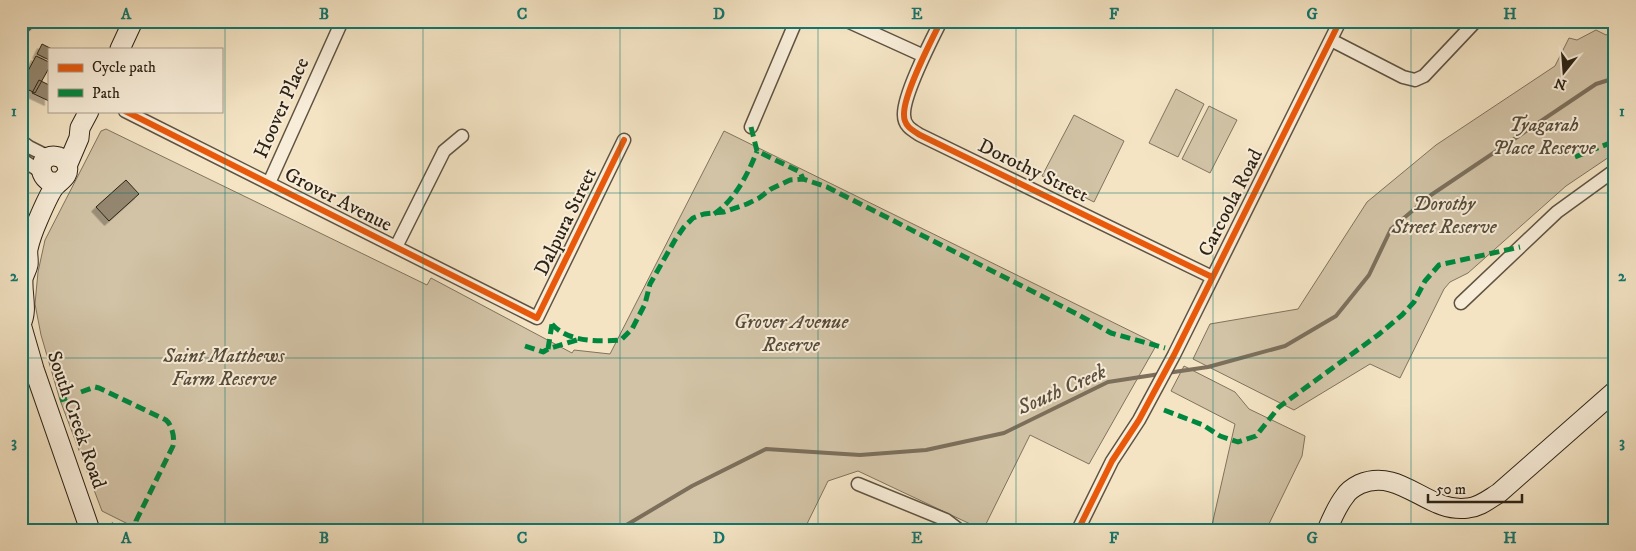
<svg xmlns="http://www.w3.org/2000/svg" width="1636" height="551" font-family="'IM FELL DW Pica',serif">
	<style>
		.green { fill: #d2c3a6; stroke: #80735e }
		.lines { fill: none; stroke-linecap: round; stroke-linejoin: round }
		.stream { stroke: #7c6f5b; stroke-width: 4 }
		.building { fill: #948770; stroke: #2d2316; filter: url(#shadow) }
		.street-casing { stroke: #5f5342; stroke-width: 15 }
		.secondary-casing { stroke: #2d2316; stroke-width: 21 }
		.street { stroke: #f8edd9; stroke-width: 12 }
		.secondary { stroke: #f8edd9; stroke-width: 19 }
		.quiet { stroke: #00873e; stroke-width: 5; stroke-dasharray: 10 5; stroke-linecap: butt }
		.cycleway-casing { stroke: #f8edd9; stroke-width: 9 }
		.cycleway { stroke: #e8590c; stroke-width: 6 }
		.grid { fill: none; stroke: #0f766e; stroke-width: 1; stroke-opacity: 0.55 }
		.labels { text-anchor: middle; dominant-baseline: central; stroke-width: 4; stroke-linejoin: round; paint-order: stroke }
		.street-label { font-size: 20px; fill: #2d2316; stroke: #f8edd9 }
		.park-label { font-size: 20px; font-style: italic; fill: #564b3a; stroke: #f8edd9 }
		.water-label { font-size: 21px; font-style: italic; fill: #5b4f3e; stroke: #f8edd9 }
		.neatline { fill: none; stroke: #0f766e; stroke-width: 2 }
		.grid-label { font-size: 16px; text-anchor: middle; font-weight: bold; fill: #0f766e }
	</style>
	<defs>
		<filter id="shadow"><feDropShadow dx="-4.5" dy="4.5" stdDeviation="0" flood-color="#0004"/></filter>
	</defs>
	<rect width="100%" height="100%" fill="#f4e4c4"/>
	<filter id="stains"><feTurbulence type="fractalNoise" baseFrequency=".004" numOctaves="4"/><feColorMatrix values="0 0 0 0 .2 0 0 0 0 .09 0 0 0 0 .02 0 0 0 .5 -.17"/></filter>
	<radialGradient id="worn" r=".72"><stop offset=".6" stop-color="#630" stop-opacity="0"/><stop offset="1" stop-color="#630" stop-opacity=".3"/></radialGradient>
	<path class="green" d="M1596 30 1606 35 1615 31V153L1566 186 1468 273 1450 282 1444 289 1400 378 1370 364 1294 410 1193 359 1210 324 1298 309 1367 202 1436 145 1555 66 1569 38 1577 40Z
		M1176 89 1204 104 1178 157 1149 143Z
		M1209 106 1237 120 1210 173 1182 159Z
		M1074 115 1124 141 1094 202 1042 176Z
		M106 129 427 285 431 278 572 353 574 350 610 354 724 131 1157 344 1089 464 1030 435 983 530 858 471 828 481 804 530H140L102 511 60 400 41 335 35 304 38 272 45 240 101 131Z
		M1184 366 1235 392 1249 409 1305 436 1302 456 1266 530H1222L1212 525 1235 424 1171 391Z"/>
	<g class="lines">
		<path class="stream" d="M1167 373 1208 367 1285 346 1336 316 1369 275 1391 229 1431 195 1596 84 1615 78
			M618 530 692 486 766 449 860 455 926 450 1004 433 1108 382 1160 374"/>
	</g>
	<path class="building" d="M21 21H38L39 22 21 37Z
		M42 44 52 49H49V60L37 54Z
		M36 56 49 62V68L35 93 21 86V84Z
		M39 80 49 85V101L32 93Z
		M126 180 139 194 109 221 96 207Z"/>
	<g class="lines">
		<g class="street-casing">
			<path id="street" d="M847 21 924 56
				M941 21C931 41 903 95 904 115 904 126 912 130 920 135L1212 277
				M1331 40 1403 77 1415 80 1424 76 1476 21
				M125 111 537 318 624 140
				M751 127 796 21
				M21 141 29 147 49 157
				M21 159 41 172
				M269 183 342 21
				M396 247 444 151 462 136
				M1461 303 1557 212 1615 170
				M858 484 946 520 959 530
				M1078 530 1112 461 1139 420 1174 355 1340 21"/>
		</g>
		<g class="secondary-casing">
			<path id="secondary" d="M120 49 133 21
				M67 166 79 138 80 128 89 111
				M21 324C28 310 22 295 23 279 24 274 27 270 28 265 29 260 27 254 28 249 30 240 34 229 38 220 41 213 49 195 53 189 58 181 71 177 67 165 65 161 63 158 59 157 42 151 34 173 50 182H59
				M21 324 34 369 90 530
				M1327 530C1332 518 1337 506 1345 496 1348 491 1354 487 1360 484 1401 467 1428 514 1468 508 1480 507 1489 499 1499 493L1615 391"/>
		</g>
		<use href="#street" class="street"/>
		<use href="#secondary" class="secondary"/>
		<path class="quiet" d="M751 127 757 151 800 172 803 179
			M1575 157 1615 141
			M714 214C735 200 748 174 757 151
			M552 324C567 342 599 342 621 340L632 329 645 304 650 284 675 240 684 227 693 218 704 214 724 212 747 204 759 198 771 189 790 180 803 179 827 187 1077 314 1111 333 1165 348
			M525 346 543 352 548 349 580 339
			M548 349 552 324
			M81 392 95 387 99 388 166 420C172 425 175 438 173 446L136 521V530
			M60 400 67 398
			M1164 410 1203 425 1220 436 1238 442 1256 436 1279 407 1378 335 1402 315 1414 302 1425 281 1439 265 1520 247
			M105 529 115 524 134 530"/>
		<g class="cycleway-casing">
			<path id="cycleway" d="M941 21C931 41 903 95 904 115 904 126 912 130 920 135L1212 277
				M125 111 537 318 624 140
				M1078 530 1112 461 1139 420 1174 355 1340 21"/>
		</g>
		<use href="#cycleway" class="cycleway"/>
	</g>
	<path class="grid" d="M225 21V530M423 21V530M620 21V530M818 21V530M1016 21V530M1213 21V530M1411 21V530M21 193H1615M21 358H1615"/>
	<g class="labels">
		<g class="street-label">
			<text transform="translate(282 108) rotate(-66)">Hoover Place</text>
			<text transform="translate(1033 171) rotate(26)">Dorothy Street</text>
			<text transform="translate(338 200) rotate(27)">Grover Avenue</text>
			<text transform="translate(1231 203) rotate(-63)">Carcoola Road</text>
			<text transform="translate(566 222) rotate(-64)">Dalpura Street</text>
			<text transform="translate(76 420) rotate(71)">South Creek Road</text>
		</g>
		<g class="park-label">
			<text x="1544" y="125">Tyagarah<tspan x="1544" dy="23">Place Reserve</tspan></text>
			<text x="1444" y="204">Dorothy<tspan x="1444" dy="23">Street Reserve</tspan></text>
			<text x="791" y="322">Grover Avenue<tspan x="791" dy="23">Reserve</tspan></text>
			<text x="224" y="356">Saint Matthews<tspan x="224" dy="23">Farm Reserve</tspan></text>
		</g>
		<g class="water-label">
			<text transform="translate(1062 390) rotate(-24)">South Creek</text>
		</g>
	</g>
	<rect width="1636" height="551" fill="none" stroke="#f4e4c4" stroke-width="55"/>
	<rect x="48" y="48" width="175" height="65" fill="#f8edd9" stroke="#a79c8b"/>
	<rect x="58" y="64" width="25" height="8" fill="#e8590c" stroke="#a79c8b"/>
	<text x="92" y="72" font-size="15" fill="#2d2316">Cycle path</text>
	<rect x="58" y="89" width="25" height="8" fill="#00873e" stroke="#a79c8b"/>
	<text x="92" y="98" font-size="15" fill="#2d2316">Path</text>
	<g transform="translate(1564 72) rotate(197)" stroke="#f8edd9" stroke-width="4" paint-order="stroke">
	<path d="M0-4L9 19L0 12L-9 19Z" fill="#2d2316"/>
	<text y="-8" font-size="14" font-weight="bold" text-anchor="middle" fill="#2d2316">N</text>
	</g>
	<path d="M1428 494v8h94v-8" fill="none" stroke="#2d2316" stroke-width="2.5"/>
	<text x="1436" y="494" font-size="15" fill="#2d2316" stroke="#f8edd9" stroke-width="4" paint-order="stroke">50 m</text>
	<rect x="28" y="28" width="1580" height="496" class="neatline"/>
	<g class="grid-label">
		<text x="126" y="19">A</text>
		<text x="324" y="19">B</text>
		<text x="522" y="19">C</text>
		<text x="719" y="19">D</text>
		<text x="917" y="19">E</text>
		<text x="1114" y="19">F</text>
		<text x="1312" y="19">G</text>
		<text x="1510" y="19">H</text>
		<text x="14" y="116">1</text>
		<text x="1622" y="116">1</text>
		<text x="14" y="281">2</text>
		<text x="1622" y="281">2</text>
		<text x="14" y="447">3</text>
		<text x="1622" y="447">3</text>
		<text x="126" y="543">A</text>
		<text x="324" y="543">B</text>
		<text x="522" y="543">C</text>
		<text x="719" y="543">D</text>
		<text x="917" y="543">E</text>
		<text x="1114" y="543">F</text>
		<text x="1312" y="543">G</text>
		<text x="1510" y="543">H</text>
	</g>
	<rect width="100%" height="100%" filter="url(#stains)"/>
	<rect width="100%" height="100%" fill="url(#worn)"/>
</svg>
